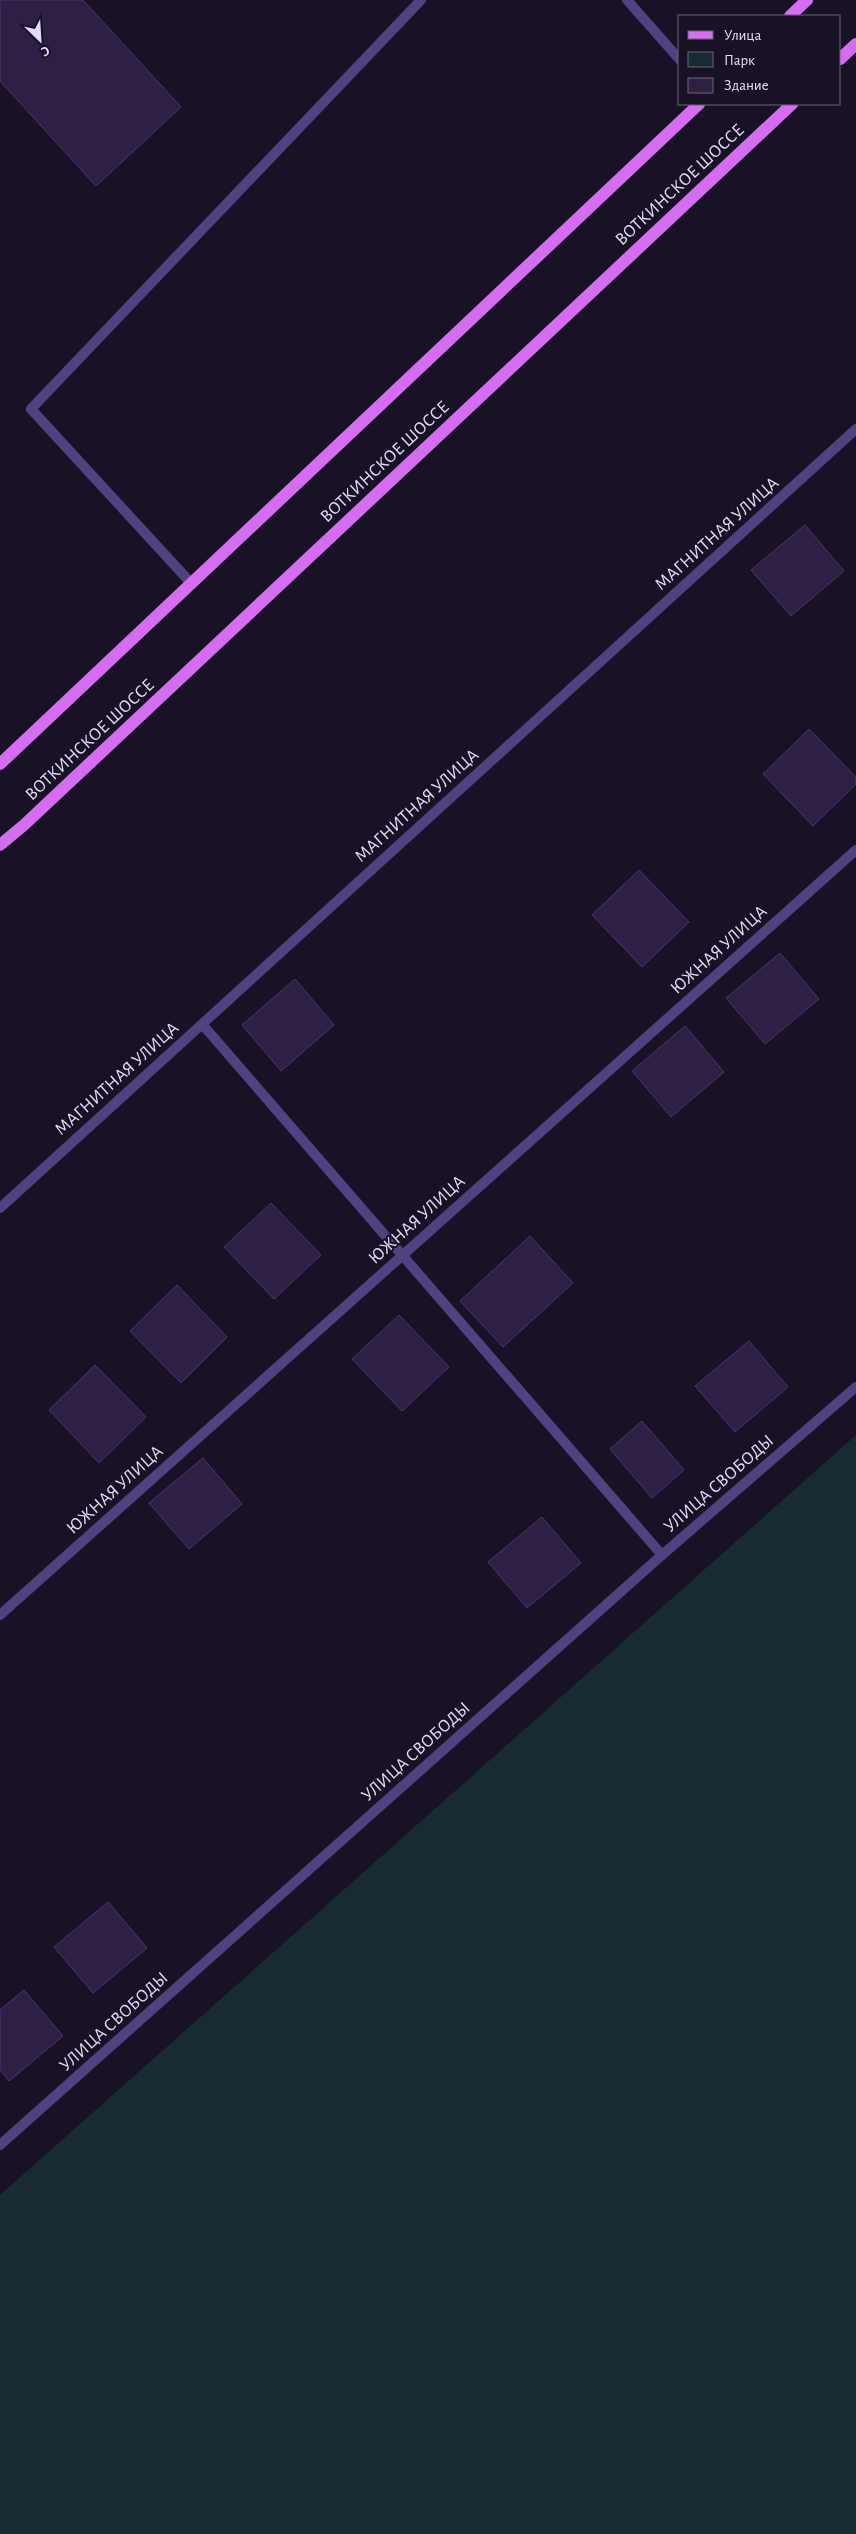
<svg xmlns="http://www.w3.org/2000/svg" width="856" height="2534" font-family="'Alegreya Sans',sans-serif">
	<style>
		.green { fill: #162c30 }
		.building { fill: #2e2045; stroke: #4a356f }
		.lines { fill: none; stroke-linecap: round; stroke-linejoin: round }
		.lane { stroke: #4f4280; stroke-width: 10 }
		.street { stroke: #4f4280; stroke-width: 10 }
		.primary { stroke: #d56df0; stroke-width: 12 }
		.labels { text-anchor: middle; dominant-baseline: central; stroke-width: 4; stroke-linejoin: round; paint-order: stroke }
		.street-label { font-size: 18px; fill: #e4dbfb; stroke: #191226 }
	</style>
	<rect width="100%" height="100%" fill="#191226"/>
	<path class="green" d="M856 1435V2534H0V2195Z"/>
	<path class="building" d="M0 0H83L181 107 96 186 0 81Z
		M805 525 844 571 791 616 751 570Z
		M809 729 856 777V784L813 826 763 774Z
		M639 870 689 922 642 967 592 915Z
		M780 953 819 999 765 1044 726 998Z
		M295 979 334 1025 281 1071 242 1025Z
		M685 1026 724 1072 671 1117 632 1071Z
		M271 1203 321 1255 274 1299 224 1247Z
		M530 1236 573 1283 503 1347 460 1301Z
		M177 1285 227 1337 181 1383 130 1331Z
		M399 1315 449 1367 402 1411 352 1359Z
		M749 1341 788 1387 735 1432 695 1386Z
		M95 1365 146 1417 99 1463 49 1410Z
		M642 1421 684 1470 652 1498 610 1449Z
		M203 1458 242 1504 189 1549 149 1503Z
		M542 1517 581 1563 527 1608 488 1562Z
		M108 1902 147 1948 93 1993 54 1947Z
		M24 1990 63 2036 9 2081 0 2070V2010Z"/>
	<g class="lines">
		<path class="lane" d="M627 0 680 60
			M191 583 31 409 421 0
			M202 1024 662 1555"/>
		<path class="street" d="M0 1208 856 429
			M0 1615 856 850
			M0 2145 662 1555 856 1387"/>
		<path class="primary" d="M790 16 807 0
			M840 59 856 44
			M0 764 699 104
			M0 845 24 825 792 104"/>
	</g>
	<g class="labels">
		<g class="street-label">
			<text transform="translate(680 185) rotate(-43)">ВОТКИНСКОЕ ШОССЕ</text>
			<text transform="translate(385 462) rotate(-43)">ВОТКИНСКОЕ ШОССЕ</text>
			<text transform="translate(717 534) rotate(-42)">МАГНИТНАЯ УЛИЦА</text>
			<text transform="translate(90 740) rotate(-43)">ВОТКИНСКОЕ ШОССЕ</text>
			<text transform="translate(417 806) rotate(-42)">МАГНИТНАЯ УЛИЦА</text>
			<text transform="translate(719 950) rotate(-42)">ЮЖНАЯ УЛИЦА</text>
			<text transform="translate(117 1079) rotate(-42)">МАГНИТНАЯ УЛИЦА</text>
			<text transform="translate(417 1220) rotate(-42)">ЮЖНАЯ УЛИЦА</text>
			<text transform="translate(719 1484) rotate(-41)">УЛИЦА СВОБОДЫ</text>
			<text transform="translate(115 1490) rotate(-42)">ЮЖНАЯ УЛИЦА</text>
			<text transform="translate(416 1752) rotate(-42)">УЛИЦА СВОБОДЫ</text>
			<text transform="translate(114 2022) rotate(-42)">УЛИЦА СВОБОДЫ</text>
		</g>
	</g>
	<rect x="678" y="15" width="162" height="90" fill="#191226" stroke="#6a627b"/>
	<rect x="688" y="31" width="25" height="8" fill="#d56df0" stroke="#6a627b"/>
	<text x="724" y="40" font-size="15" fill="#e4dbfb">Улица</text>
	<rect x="688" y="52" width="25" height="15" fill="#162c30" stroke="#6a627b"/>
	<text x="724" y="65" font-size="15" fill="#e4dbfb">Парк</text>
	<rect x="688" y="78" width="25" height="15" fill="#2e2045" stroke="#6a627b"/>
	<text x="724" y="90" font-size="15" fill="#e4dbfb">Здание</text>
	<g transform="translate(40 40) rotate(155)" stroke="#191226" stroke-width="4" paint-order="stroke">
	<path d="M0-4L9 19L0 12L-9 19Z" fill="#e4dbfb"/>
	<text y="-8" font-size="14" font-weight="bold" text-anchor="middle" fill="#e4dbfb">С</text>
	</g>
</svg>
